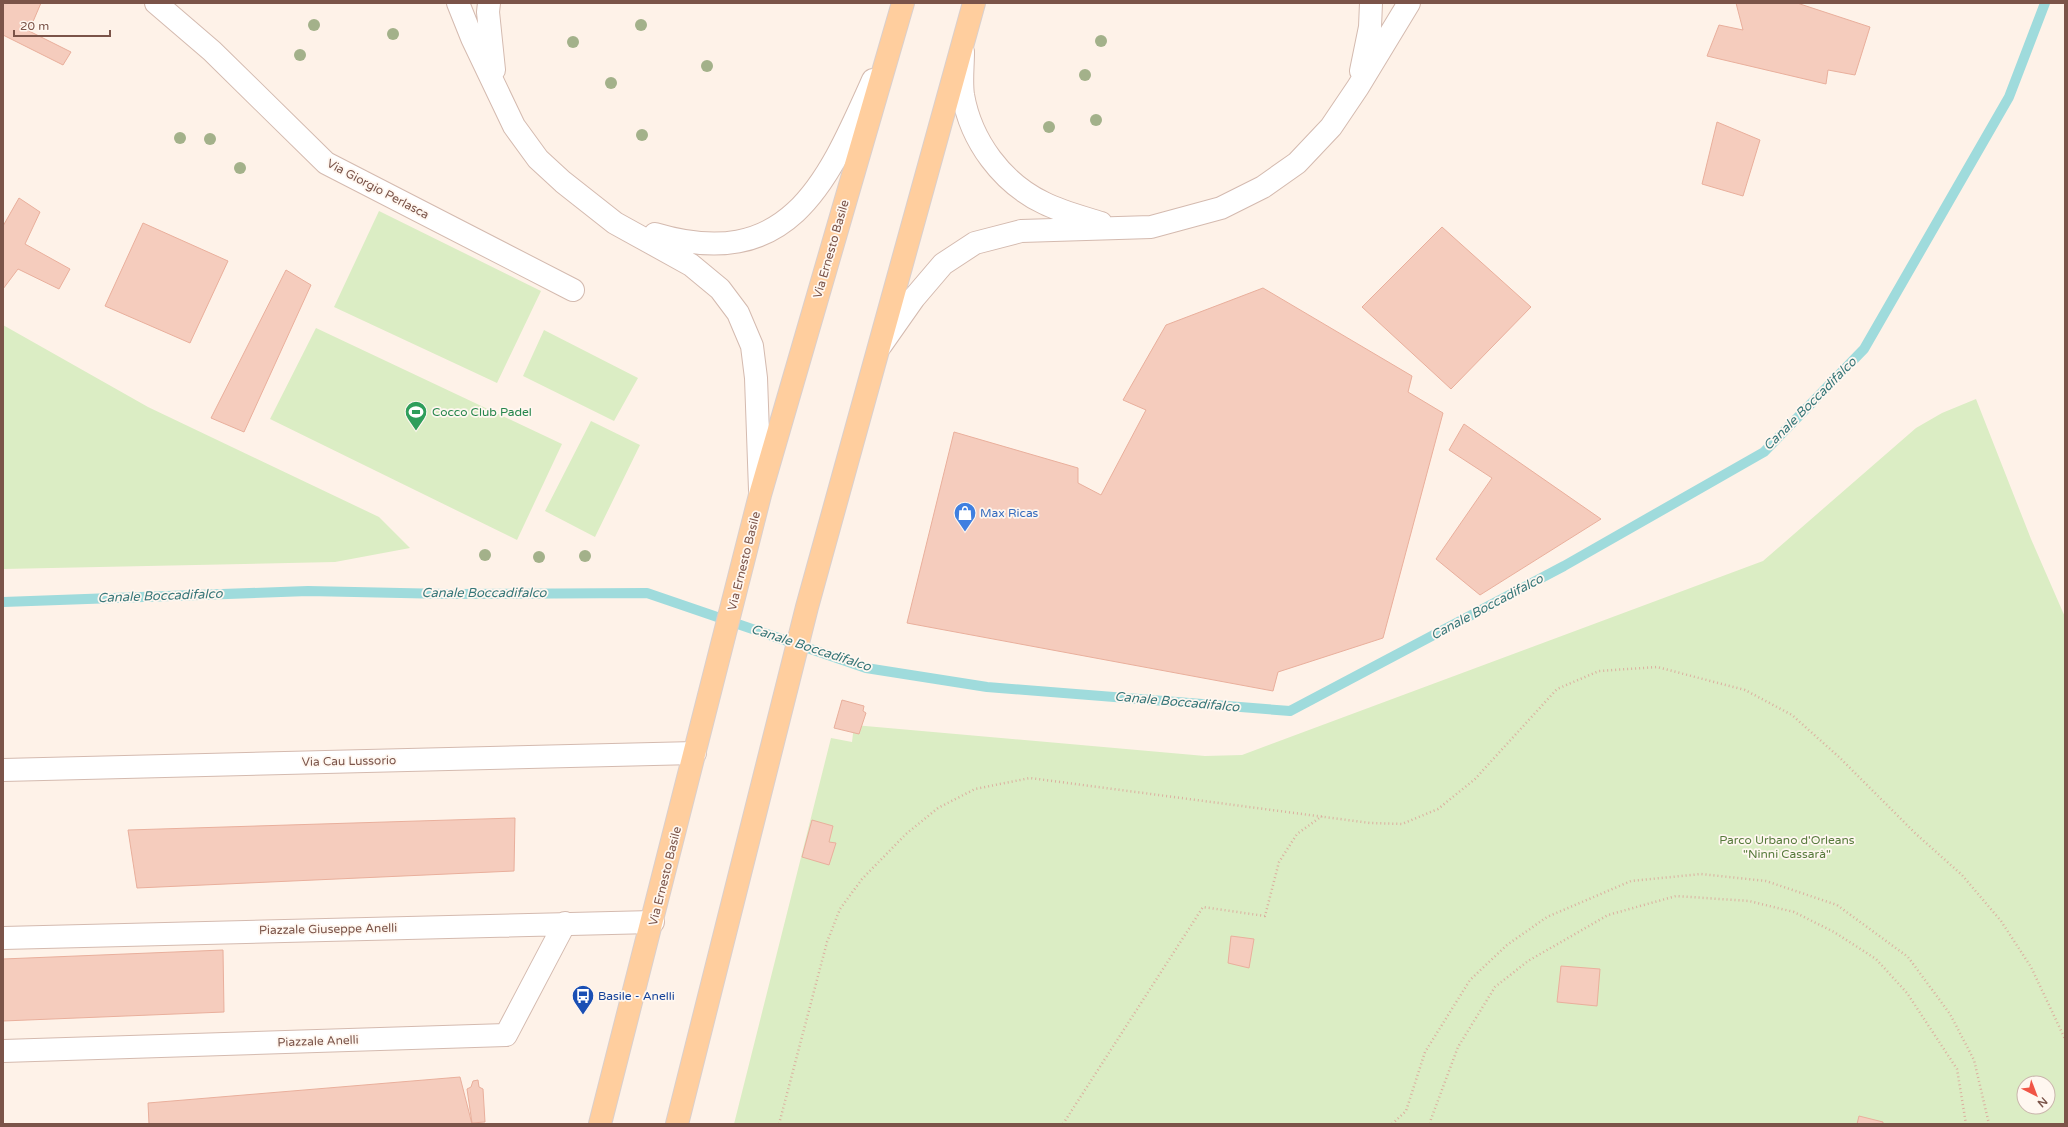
<svg xmlns="http://www.w3.org/2000/svg" width="2068" height="1127" font-family="'Varela Round',sans-serif">
	<style>
		.green { fill: #dbedc4; fill-rule: evenodd }
		.lines { fill: none; stroke-linecap: round; stroke-linejoin: round }
		.stream { stroke: #9fdbdc; stroke-width: 10 }
		.building { fill: #f5ccbd; stroke: #e9af9c }
		.minor-casing { stroke: #d4baaf; stroke-width: 24 }
		.major-casing { stroke: #dacfcc; stroke-width: 24 }
		.path { stroke: #dbaf9f; stroke-width: 2.5; stroke-dasharray: 1 3; stroke-linecap: butt }
		.minor { stroke: #fff; stroke-width: 22 }
		.major { stroke: #ffce9e; stroke-width: 22 }
		.tree { fill: #a3b18a }
		.labels { text-anchor: middle; dominant-baseline: central; stroke-width: 3.5; stroke-linejoin: round; paint-order: stroke }
		.street-label { font-size: 12px; fill: #7b5449; stroke: #fff7f0 }
		.leisure-label { font-size: 12px; fill: #27864d; stroke: #fff7f0; text-anchor: start }
		.shop-label { font-size: 12px; fill: #366cbe; stroke: #fff7f0; text-anchor: start }
		.park-label { font-size: 12px; fill: #587b3d; stroke: #fff7f0 }
		.transit-label { font-size: 12px; fill: #164399; stroke: #fff7f0; text-anchor: start }
		.water-label { font-size: 13px; font-style: italic; fill: #387779; stroke: #fff7f0 }
	</style>
	<rect width="100%" height="100%" fill="#fef2e8"/>
	<path class="green" d="M379 211 541 291 497 383 334 307Z
		M3 325 148 407 379 517 410 548 335 562 3 569Z
		M316 328 562 444 517 540 270 419Z
		M544 330 638 378 614 421 523 376Z
		M1976 399 2031 539 2065 617V1124H734L831 738 852 742 854 725 1205 756 1242 755 1763 561 1916 428 1942 413ZM2024 1083H2048V1107H2024Z
		M591 421 640 445 595 537 545 511Z"/>
	<g class="lines">
		<path class="stream" d="M3 602 308 591 447 594 647 593 866 668 987 687 1290 711 1564 566 1764 452 1864 349 2009 97 2045 3"/>
	</g>
	<path class="building" d="M3 3H41L29 31 71 52 63 65 3 35Z
		M1736 3H1797L1870 27 1855 75 1828 70 1826 84 1707 56 1719 25 1743 30Z
		M1717 122 1760 140 1743 196 1702 184Z
		M19 198 40 212 25 244 70 269 59 289 18 269 3 289V226Z
		M143 223 228 261 190 343 105 306Z
		M1442 227 1531 307 1451 389 1362 307Z
		M286 270 311 285 244 432 211 418Z
		M1263 288 1412 376 1408 392 1443 413 1383 638 1278 672 1273 691 907 623 954 432 1078 468V483L1101 495 1146 410 1123 400 1166 325Z
		M1464 424 1601 519 1480 595 1436 559 1492 478 1449 450Z
		M842 700 864 706 863 711 866 713 859 734 834 728Z
		M515 818 514 871 137 888 128 830Z
		M812 820 833 826 829 842 836 843 829 865 802 857Z
		M1231 936 1254 939 1249 968 1228 963Z
		M223 950 224 1012 3 1021V959Z
		M1561 966 1600 969 1597 1006 1557 1002Z
		M460 1077 472 1124H149L148 1103Z
		M478 1080 479 1087 483 1089 485 1122 472 1123 467 1089 471 1087 473 1081Z
		M1859 1116 1883 1122V1124H1857Z"/>
	<g class="lines">
		<g class="minor-casing">
			<path id="minor" d="M156 3 212 51 326 163 573 290
				M458 3 472 38 514 126 538 159 563 182 615 223 691 265 720 289 738 313 752 346 756 378 760 490
				M489 3 488 12 494 70
				M963 52C963 66 961 81 963 95 971 141 1002 183 1044 203 1062 212 1082 217 1101 223
				M1361 71 1370 27 1371 3
				M655 234C789 274 827 183 873 80
				M881 345 914 298 943 264 975 243 1021 231 1151 227 1221 208 1263 187 1297 163 1331 127 1358 87 1409 3
				M3 770 695 753
				M3 938 653 922
				M3 1051 506 1035 565 923"/>
		</g>
		<g class="major-casing">
			<path id="major" d="M600 1124 760 495 903 3
				M677 1124 807 607 974 3"/>
		</g>
		<path class="path" d="M779 1124 827 942 840 909 862 879 906 834 938 808 975 789 1030 778 1370 823 1402 824 1438 809 1475 779 1557 689 1599 671 1657 667 1745 690 1792 715 1839 757 1916 834 1962 875 2001 921 2031 967 2065 1039
			M1063 1124 1203 907 1265 916 1279 862 1297 834 1322 816
			M1392 1124 1406 1111 1425 1052 1470 980 1507 945 1547 917 1631 881 1701 874 1766 881 1837 905 1908 957 1950 1014 1974 1060 1989 1124
			M1430 1124 1431 1119 1458 1047 1495 987 1528 961 1608 915 1676 896 1749 901 1794 912 1834 932 1876 959 1907 993 1957 1069 1966 1124"/>
		<use href="#minor" class="minor"/>
		<use href="#major" class="major"/>
	</g>
	<g class="tree">
		<circle cx="314" cy="25" r="6"/>
		<circle cx="641" cy="25" r="6"/>
		<circle cx="393" cy="34" r="6"/>
		<circle cx="1101" cy="41" r="6"/>
		<circle cx="573" cy="42" r="6"/>
		<circle cx="300" cy="55" r="6"/>
		<circle cx="707" cy="66" r="6"/>
		<circle cx="1085" cy="75" r="6"/>
		<circle cx="611" cy="83" r="6"/>
		<circle cx="1096" cy="120" r="6"/>
		<circle cx="1049" cy="127" r="6"/>
		<circle cx="642" cy="135" r="6"/>
		<circle cx="180" cy="138" r="6"/>
		<circle cx="210" cy="139" r="6"/>
		<circle cx="240" cy="168" r="6"/>
		<circle cx="485" cy="555" r="6"/>
		<circle cx="585" cy="556" r="6"/>
		<circle cx="539" cy="557" r="6"/>
	</g>
	<defs>
		<g id="stadium-pin" transform="scale(1.15)"><path d="M0 17L-7.5 6A9.5 9.5 0 1 1 7.5 6Z" fill="#2e9e5b" stroke="#fff7f0"/><path d="M0-5a6.5 5 0 1 0 0 10a6.5 5 0 1 0 0-10ZM-3.5-1.8h7v3.6h-7Z" fill="#fff"/></g>
		<g id="shop-pin" transform="scale(1.15)"><path d="M0 17L-7.5 6A9.5 9.5 0 1 1 7.5 6Z" fill="#3f7fe0" stroke="#fff7f0"/><path d="M-5-2.5h2.3a2.7 3.5 0 0 1 5.4 0H5L5.5 6h-11ZM-1.5-2.5h3a1.5 2.3 0 0 0-3 0Z" fill="#fff"/></g>
		<g id="bus-pin" transform="scale(1.15)"><path d="M0 17L-7.5 6A9.5 9.5 0 1 1 7.5 6Z" fill="#1a4fb4" stroke="#fff7f0"/><path d="M-5-6H5V4H4V6H2V4H-2V6H-4V4H-5ZM-3.5-4V0h7V-4ZM-3.5 1.2v1.5H-2V1.2ZM2 1.2v1.5H3.5V1.2Z" fill="#fff"/></g>
	</defs>
	<g fill-rule="evenodd">
		<use href="#stadium-pin" x="416" y="412"/>
		<use href="#shop-pin" x="965" y="513"/>
		<use href="#bus-pin" x="583" y="996"/>
	</g>
	<g class="labels">
		<g class="street-label">
			<text transform="translate(378 189) rotate(28)">Via Giorgio Perlasca</text>
			<text transform="translate(831 249) rotate(-74)">Via Ernesto Basile</text>
			<text transform="translate(744 561) rotate(-76)">Via Ernesto Basile</text>
			<text transform="translate(349 761) rotate(-1)">Via Cau Lussorio</text>
			<text transform="translate(665 876) rotate(-76)">Via Ernesto Basile</text>
			<text transform="translate(328 929) rotate(-1)">Piazzale Giuseppe Anelli</text>
			<text transform="translate(318 1041) rotate(-2)">Piazzale Anelli</text>
		</g>
		<g class="leisure-label">
			<text x="432" y="412">Cocco Club Padel</text>
		</g>
		<g class="shop-label">
			<text x="980" y="513">Max Ricas</text>
		</g>
		<g class="park-label">
			<text x="1787" y="840">Parco Urbano d'Orleans<tspan x="1787" dy="14">"Ninni Cassarà"</tspan></text>
		</g>
		<g class="transit-label">
			<text x="598" y="996">Basile - Anelli</text>
		</g>
		<g class="water-label">
			<text transform="translate(1810 404) rotate(-45)">Canale Boccadifalco</text>
			<text x="484" y="593">Canale Boccadifalco</text>
			<text transform="translate(160 596) rotate(-2)">Canale Boccadifalco</text>
			<text transform="translate(1487 607) rotate(-28)">Canale Boccadifalco</text>
			<text transform="translate(811 648) rotate(18)">Canale Boccadifalco</text>
			<text transform="translate(1177 702) rotate(5)">Canale Boccadifalco</text>
		</g>
	</g>
	<rect width="2068" height="1127" fill="none" stroke="#7b5449" stroke-width="8"/>
	<g transform="translate(2036 1095) rotate(138)"><circle r="19" fill="#fff7f0" stroke="#cab6ad"/>
	<path d="M0-3L7 15L0 10L-7 15Z" fill="#f05445"/>
	<text y="-6" font-size="11" font-weight="bold" text-anchor="middle" fill="#7b5449">N</text>
	</g>
	<path d="M14 30v6h96v-6" fill="none" stroke="#7b5449" stroke-width="2"/>
	<text x="20" y="30" font-size="12" fill="#7b5449" stroke="#fff7f0" stroke-width="3" paint-order="stroke">20 m</text>
</svg>
